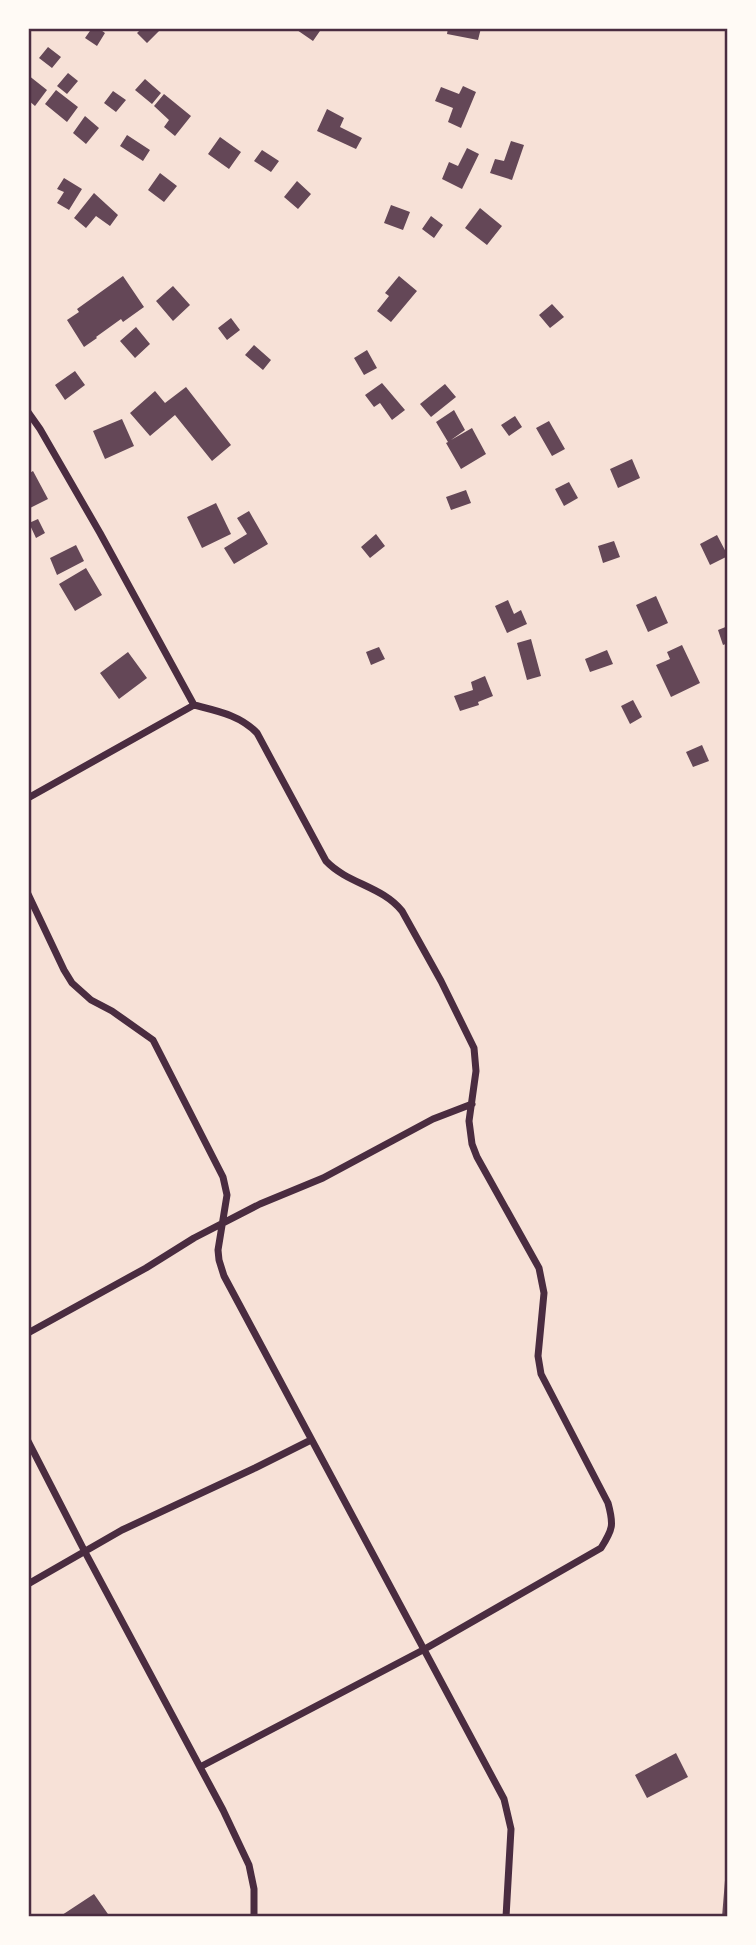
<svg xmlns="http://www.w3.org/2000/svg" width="756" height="1945" font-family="Ubuntu,sans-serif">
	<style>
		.building { fill: #644757 }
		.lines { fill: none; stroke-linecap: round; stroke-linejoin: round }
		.minor { stroke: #4a2c40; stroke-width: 7 }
		.neatline { fill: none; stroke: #4a2c40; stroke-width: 2.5 }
	</style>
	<rect width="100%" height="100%" fill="#f7e1d7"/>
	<path class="building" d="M92 28H98L105 33 97 46 85 38Z
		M142 28H162L147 43 137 33Z
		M299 28H322L313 41 297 30Z
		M448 28H481L478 40 447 34Z
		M48 47 61 57 52 68 39 58Z
		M68 73 78 81 67 94 57 86Z
		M28 75 47 90 35 106 28 100Z
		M145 79 161 93 152 104 135 90Z
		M463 86 476 92 461 128 448 122 453 108 435 101 441 87 459 94Z
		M56 90 78 107 67 122 45 104Z
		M113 91 126 100 116 112 104 103Z
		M164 94 191 116 175 136 164 127 169 120 154 106Z
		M327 109 344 118 340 127 362 138 356 149 317 131Z
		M85 116 99 128 86 144 73 133Z
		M127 135 150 150 143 161 120 146Z
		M220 137 241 152 229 169 208 154Z
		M511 141 524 145 512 180 490 173 495 159 504 161Z
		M467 148 479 154 462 189 442 179 449 162 458 166Z
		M262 150 279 161 271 172 254 161Z
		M160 173 177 186 164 202 148 190Z
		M64 178 82 189 69 210 57 203 64 192 57 189Z
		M297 181 311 194 298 209 284 197Z
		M94 193 118 215 110 226 96 216 86 228 74 218Z
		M391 205 410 212 403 230 384 223Z
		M480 208 502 226 487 245 465 228Z
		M431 216 443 225 434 238 422 229Z
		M123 276 144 307 123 322 121 319 96 337 97 338 84 347 67 320 79 312 77 309Z
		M399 276 417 291 391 322 377 311 389 296 385 293Z
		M173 286 190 305 173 321 156 301Z
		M552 304 564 317 550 328 539 315Z
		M231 318 240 330 227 340 218 328Z
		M136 327 150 344 135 358 120 341Z
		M254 345 271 360 263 370 245 355Z
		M367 350 377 368 364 375 354 358Z
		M75 371 85 385 65 400 55 385Z
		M382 383 405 410 392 420 380 403 374 407 365 395Z
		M445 384 456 397 431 417 420 404Z
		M186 387 231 445 212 461 175 415 150 436 130 413 155 391 165 403Z
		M454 410 465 430 451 440 472 428 486 454 461 469 446 443 448 442 436 422Z
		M515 416 522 427 509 436 501 425Z
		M122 419 134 446 105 459 93 431Z
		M549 421 565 449 552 456 536 428Z
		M632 459 640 478 618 488 610 469Z
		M33 471 48 499 28 509V474Z
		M569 482 578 498 564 506 555 489Z
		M466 490 471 503 451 510 446 497Z
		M216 503 231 534 202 548 187 517Z
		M249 511 268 544 234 564 224 548 247 534 237 518Z
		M38 519 45 533 36 538 29 523Z
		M376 534 385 546 370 558 361 547Z
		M717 535 728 556 710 565 700 544Z
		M614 541 620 557 603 563 598 546Z
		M76 545 84 561 57 575 50 558Z
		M86 568 102 595 75 611 59 584Z
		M656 596 668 623 648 632 636 605Z
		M508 600 514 614 521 610 527 624 507 633 495 606Z
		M728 626V643L723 645 718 630Z
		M531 639 541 676 527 680 517 643Z
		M682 645 700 683 671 697 656 665 670 659 667 652Z
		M379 647 385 659 371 665 366 652Z
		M607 650 613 664 590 672 585 659Z
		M128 652 147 678 119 699 100 673Z
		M485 676 493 696 478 702 479 705 460 711 454 696 473 690 471 682Z
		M633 700 642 717 630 724 621 706Z
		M702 745 709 761 693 767 686 752Z
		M676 1753 688 1777 647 1798 635 1775Z
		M726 1868H728V1917H722Z
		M94 1894 110 1917H59Z"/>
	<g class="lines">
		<path class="minor" d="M28 412 40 429 100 533 194 705C217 711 240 715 257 733L326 861C348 884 382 886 402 911L441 981 474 1048 476 1071 469 1121 472 1144 477 1157 539 1268 544 1293 538 1356 541 1374 608 1503C614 1525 613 1529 601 1548L423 1650 200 1767
			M28 798 194 705
			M28 894 64 970 72 983 91 1000 112 1011 153 1040 223 1177 227 1195 218 1250 219 1260 224 1276 504 1799 511 1829 506 1917
			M28 1333 146 1268 194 1238 260 1204 323 1178 433 1119 472 1104
			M28 1441 85 1552 223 1810 249 1865 254 1889V1917
			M28 1584 122 1530 255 1468 311 1440"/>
	</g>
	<rect width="756" height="1945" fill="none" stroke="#fffaf5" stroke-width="60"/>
	<rect x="30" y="30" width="696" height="1885" class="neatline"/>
</svg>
